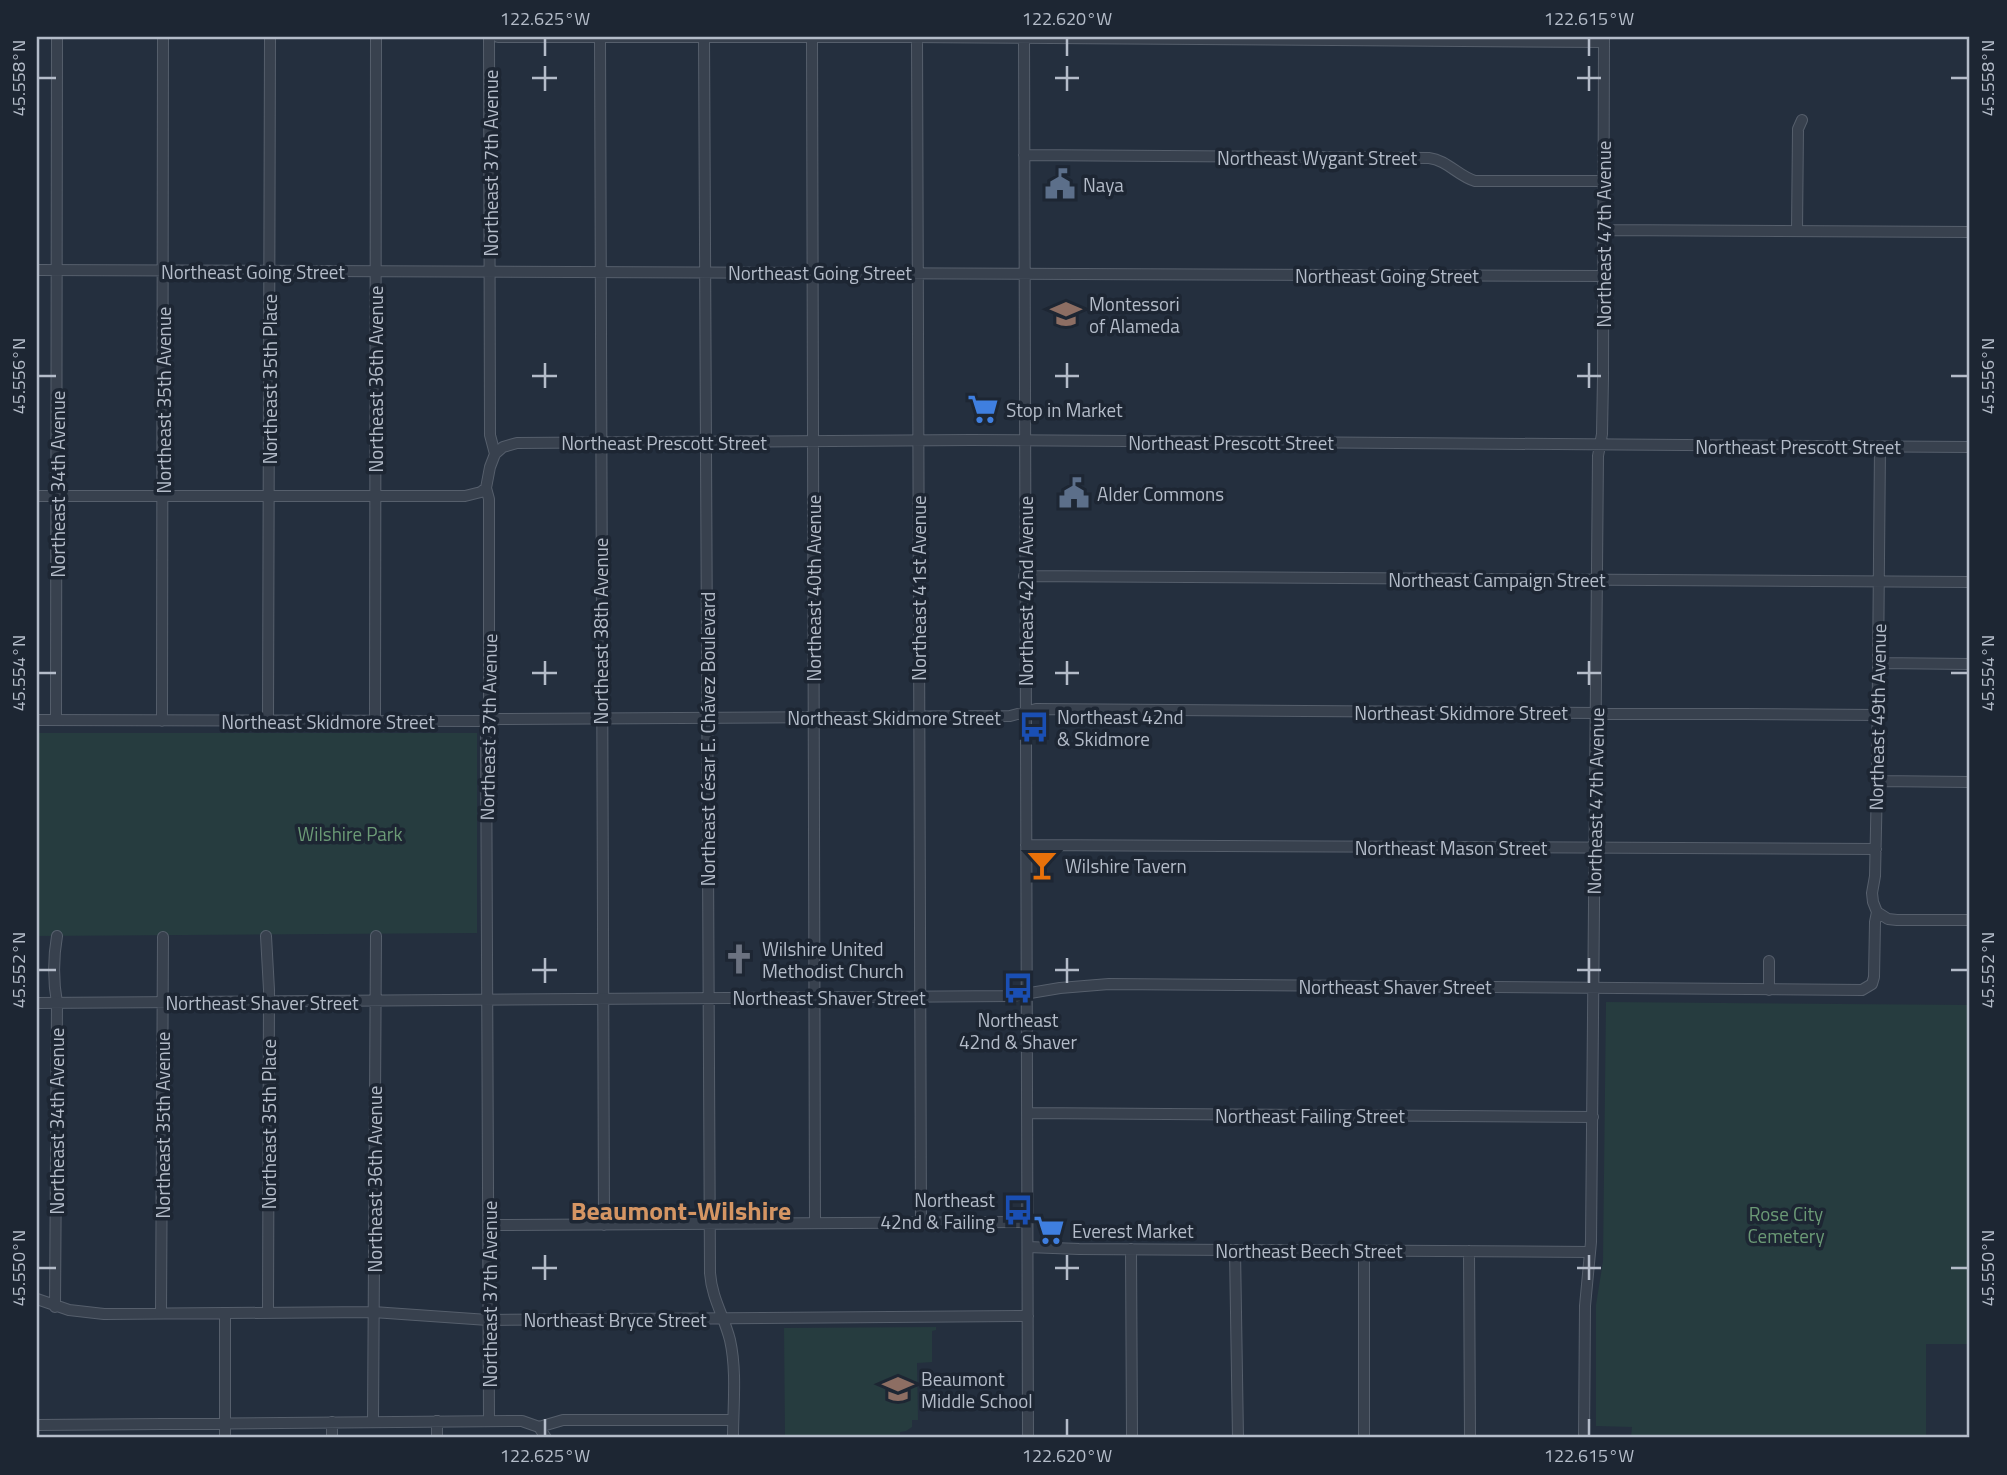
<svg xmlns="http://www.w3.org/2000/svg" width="2007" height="1475" font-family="'Titillium Web',sans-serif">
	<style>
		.green { fill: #263c3f }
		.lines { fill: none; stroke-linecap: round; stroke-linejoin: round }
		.minor-casing { stroke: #565f6c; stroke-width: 12 }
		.minor { stroke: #38414e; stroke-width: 10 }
		.ticks { fill: none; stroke: #b4bcc9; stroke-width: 2.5 }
		.labels { text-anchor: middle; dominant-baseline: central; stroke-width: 7; stroke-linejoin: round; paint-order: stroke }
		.street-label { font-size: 19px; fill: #b4bcc9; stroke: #1d2633 }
		.poi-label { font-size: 19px; fill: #b4bcc9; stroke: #1d2633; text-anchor: start }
		.park-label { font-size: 19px; fill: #6b9a76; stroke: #1d2633 }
		.district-label { font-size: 26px; font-weight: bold; fill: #d59563; stroke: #1d2633 }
		.neatline { fill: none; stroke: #b4bcc9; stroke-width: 2.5 }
		.ticks-label { font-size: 18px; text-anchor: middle; fill: #b4bcc9 }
	</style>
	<rect width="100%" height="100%" fill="#242f3e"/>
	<path class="green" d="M37 733H477V933L37 936Z
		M1606 1002 1970 1005V1344H1926V1438H1631L1632 1427 1596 1426V1305L1603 1261Z
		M936 1327V1330L932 1331V1362L917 1363 918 1420H912V1427L906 1431 900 1432V1437H785L784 1328Z"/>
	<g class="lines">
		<g class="minor-casing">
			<path id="minor" d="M489 37 490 435 495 454 490 467 486 488 489 499V710L486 721 489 1420
				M498 37H907L1604 42
				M600 37 604 1225
				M704 37 710 1273C712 1299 724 1316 730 1340 737 1371 733 1407 733 1438
				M812 37 815 1223
				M917 37 921 1223
				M1024 37 1028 1438
				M1024 155 1429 158C1447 160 1458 176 1475 181H1603
				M1604 230 1970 232
				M1797 231 1798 129 1802 120
				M37 270 1604 276
				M495 454 503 447 517 443 971 440 1970 447
				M37 496H465L481 492 486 488
				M1024 576 1970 582
				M1878 663 1970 664
				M37 720 486 721 499 719 1010 716 1036 709 1877 715
				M56 720 57 37
				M162 721 163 37
				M268 721 270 37
				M375 721 376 37
				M1877 781 1970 782
				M1026 845 1876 849
				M1877 912 1888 919 1897 920H1970
				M266 936 269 990 268 1313
				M1769 990V961
				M37 1003 1012 996 1060 988 1109 984 1862 990 1872 984 1874 977 1875 922 1877 912 1873 902 1872 893 1875 876 1877 781 1880 447
				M1027 1113 1593 1117
				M489 1225 1027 1222
				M1028 1247 1079 1249 1590 1252
				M1131 1249 1132 1438
				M1235 1250 1238 1438
				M1364 1251V1438
				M1469 1251 1470 1438
				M37 1299 69 1310 104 1314 373 1312 488 1320 1028 1316
				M55 1307 57 1003C53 980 53 959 57 936
				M225 1313V1438
				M161 1314 163 937
				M437 1421V1438
				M332 1422V1438
				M373 1422 376 936
				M37 1425 522 1421 539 1427 546 1438
				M539 1427 563 1420H733
				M1584 1438 1585 1306 1591 1242 1598 456 1602 434 1603 377 1604 37"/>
		</g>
		<use href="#minor" class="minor"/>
	</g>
	<path class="ticks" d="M545 38V56M1067 38V56M1589 38V56M545 66V91M1067 66V91M1589 66V91M38 78H56M532 78H557M1055 78H1079M1577 78H1601M1951 78H1968M545 363V388M1067 363V388M1589 363V388M38 376H56M532 376H557M1055 376H1079M1577 376H1601M1951 376H1968M545 661V685M1067 661V685M1589 661V685M38 673H56M532 673H557M1055 673H1079M1577 673H1601M1951 673H1968M545 958V983M1067 958V983M1589 958V983M38 970H56M532 970H557M1055 970H1079M1577 970H1601M1951 970H1968M545 1255V1280M1067 1255V1280M1589 1255V1280M38 1268H56M532 1268H557M1055 1268H1079M1577 1268H1601M1951 1268H1968M545 1419V1436M1067 1419V1436M1589 1419V1436"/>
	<defs>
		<g id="civic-bare" transform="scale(2.415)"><path d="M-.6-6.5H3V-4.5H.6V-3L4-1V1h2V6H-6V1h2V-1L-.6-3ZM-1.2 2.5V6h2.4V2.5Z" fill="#5c6f8a" stroke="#1d2633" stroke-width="2.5" paint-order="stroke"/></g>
		<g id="school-bare" transform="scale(2.415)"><path d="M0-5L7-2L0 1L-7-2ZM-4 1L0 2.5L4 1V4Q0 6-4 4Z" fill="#8d6e63" stroke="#1d2633" stroke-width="2.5" paint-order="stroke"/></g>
		<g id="supermarket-bare" transform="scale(2.415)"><path d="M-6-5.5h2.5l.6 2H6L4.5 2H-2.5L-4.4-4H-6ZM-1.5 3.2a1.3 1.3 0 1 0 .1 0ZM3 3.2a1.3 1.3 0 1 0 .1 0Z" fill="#3f7fe0" stroke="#1d2633" stroke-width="2.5" paint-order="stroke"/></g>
		<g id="bus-bare" transform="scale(2.415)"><path d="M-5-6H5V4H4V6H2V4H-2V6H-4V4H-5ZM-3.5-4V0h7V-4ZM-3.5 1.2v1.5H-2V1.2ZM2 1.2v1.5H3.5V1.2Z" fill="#1a4fb4" stroke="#1d2633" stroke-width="2.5" paint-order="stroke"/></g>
		<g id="bar-bare" transform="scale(2.415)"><path d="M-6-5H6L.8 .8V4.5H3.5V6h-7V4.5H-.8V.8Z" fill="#e8710a" stroke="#1d2633" stroke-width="2.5" paint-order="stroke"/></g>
		<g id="church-bare" transform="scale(2.415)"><path d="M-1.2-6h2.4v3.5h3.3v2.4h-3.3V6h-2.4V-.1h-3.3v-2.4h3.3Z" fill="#6b7280" stroke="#1d2633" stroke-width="2.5" paint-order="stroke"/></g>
	</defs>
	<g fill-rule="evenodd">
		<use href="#civic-bare" x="1060" y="184"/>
		<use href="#school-bare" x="1066" y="314"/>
		<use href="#supermarket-bare" x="983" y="409"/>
		<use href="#civic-bare" x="1074" y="493"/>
		<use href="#bus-bare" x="1034" y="727"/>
		<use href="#bar-bare" x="1042" y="865"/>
		<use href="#church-bare" x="739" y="959"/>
		<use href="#bus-bare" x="1018" y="988"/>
		<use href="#bus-bare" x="1018" y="1210"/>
		<use href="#supermarket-bare" x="1049" y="1230"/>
		<use href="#school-bare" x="898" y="1389"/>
	</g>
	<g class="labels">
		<g class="street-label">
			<text x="1317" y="157">Northeast Wygant Street</text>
			<text transform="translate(490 163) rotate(-90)">Northeast 37th Avenue</text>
			<text transform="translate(1603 234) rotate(-90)">Northeast 47th Avenue</text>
			<text x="253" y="271">Northeast Going Street</text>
			<text x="820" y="272">Northeast Going Street</text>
			<text x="1387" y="275">Northeast Going Street</text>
			<text transform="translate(269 379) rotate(-90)">Northeast 35th Place</text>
			<text transform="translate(375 379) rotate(-90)">Northeast 36th Avenue</text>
			<text transform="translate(163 400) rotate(-90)">Northeast 35th Avenue</text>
			<text x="664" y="442">Northeast Prescott Street</text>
			<text x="1231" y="442">Northeast Prescott Street</text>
			<text x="1798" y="446">Northeast Prescott Street</text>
			<text transform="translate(57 484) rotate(-90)">Northeast 34th Avenue</text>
			<text x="1497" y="579">Northeast Campaign Street</text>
			<text transform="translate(813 588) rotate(-90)">Northeast 40th Avenue</text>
			<text transform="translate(918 588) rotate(-90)">Northeast 41st Avenue</text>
			<text transform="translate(1025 591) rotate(-90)">Northeast 42nd Avenue</text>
			<text transform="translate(600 631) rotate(-90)">Northeast 38th Avenue</text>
			<text x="1461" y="712">Northeast Skidmore Street</text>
			<text x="894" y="717">Northeast Skidmore Street</text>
			<text transform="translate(1877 717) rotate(-89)">Northeast 49th Avenue</text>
			<text x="328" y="721">Northeast Skidmore Street</text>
			<text transform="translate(488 727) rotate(-89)">Northeast 37th Avenue</text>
			<text transform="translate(707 739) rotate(-90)">Northeast César E. Chávez Boulevard</text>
			<text transform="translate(1595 801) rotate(-89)">Northeast 47th Avenue</text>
			<text x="1451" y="847">Northeast Mason Street</text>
			<text x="1395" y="986">Northeast Shaver Street</text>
			<text x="829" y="997">Northeast Shaver Street</text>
			<text x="262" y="1002">Northeast Shaver Street</text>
			<text x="1310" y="1115">Northeast Failing Street</text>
			<text transform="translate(56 1121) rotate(-90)">Northeast 34th Avenue</text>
			<text transform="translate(268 1124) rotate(-90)">Northeast 35th Place</text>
			<text transform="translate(162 1125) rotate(-90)">Northeast 35th Avenue</text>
			<text transform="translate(374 1179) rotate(-90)">Northeast 36th Avenue</text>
			<text x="1309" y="1250">Northeast Beech Street</text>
			<text transform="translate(489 1294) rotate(-90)">Northeast 37th Avenue</text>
			<text x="615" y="1319">Northeast Bryce Street</text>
		</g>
		<g class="poi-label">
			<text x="1083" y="184">Naya</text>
			<text x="1089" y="303">Montessori<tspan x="1089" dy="22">of Alameda</tspan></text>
			<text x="1006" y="409">Stop in Market</text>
			<text x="1097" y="493">Alder Commons</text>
			<text x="1057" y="716">Northeast 42nd<tspan x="1057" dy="22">&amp; Skidmore</tspan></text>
			<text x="1065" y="865">Wilshire Tavern</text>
			<text x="762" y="948">Wilshire United<tspan x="762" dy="22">Methodist Church</tspan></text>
			<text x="1018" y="1019" text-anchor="middle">Northeast<tspan x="1018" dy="22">42nd &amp; Shaver</tspan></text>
			<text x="995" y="1199" text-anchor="end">Northeast<tspan x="995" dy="22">42nd &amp; Failing</tspan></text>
			<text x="1072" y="1230">Everest Market</text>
			<text x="921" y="1378">Beaumont<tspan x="921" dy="22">Middle School</tspan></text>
		</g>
		<g class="park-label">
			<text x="350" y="833">Wilshire Park</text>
			<text x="1786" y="1213">Rose City<tspan x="1786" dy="22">Cemetery</tspan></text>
		</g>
		<g class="district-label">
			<text x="681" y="1210">Beaumont-Wilshire</text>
		</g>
	</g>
	<rect width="2007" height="1475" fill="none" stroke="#1d2633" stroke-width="77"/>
	<rect x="38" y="38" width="1930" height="1398" class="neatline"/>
	<g class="ticks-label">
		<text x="545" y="25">122.625°W</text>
		<text x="1067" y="25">122.620°W</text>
		<text x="1589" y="25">122.615°W</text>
		<text transform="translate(19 78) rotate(-90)" y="6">45.558°N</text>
		<text transform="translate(1988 78) rotate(-90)" y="6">45.558°N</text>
		<text transform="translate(19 376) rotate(-90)" y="6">45.556°N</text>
		<text transform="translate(1988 376) rotate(-90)" y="6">45.556°N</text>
		<text transform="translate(19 673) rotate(-90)" y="6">45.554°N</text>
		<text transform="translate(1988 673) rotate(-90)" y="6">45.554°N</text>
		<text transform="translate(19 970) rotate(-90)" y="6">45.552°N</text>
		<text transform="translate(1988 970) rotate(-90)" y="6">45.552°N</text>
		<text transform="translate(19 1268) rotate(-90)" y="6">45.550°N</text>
		<text transform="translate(1988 1268) rotate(-90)" y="6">45.550°N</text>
		<text x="545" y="1462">122.625°W</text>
		<text x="1067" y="1462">122.620°W</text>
		<text x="1589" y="1462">122.615°W</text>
	</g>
</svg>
